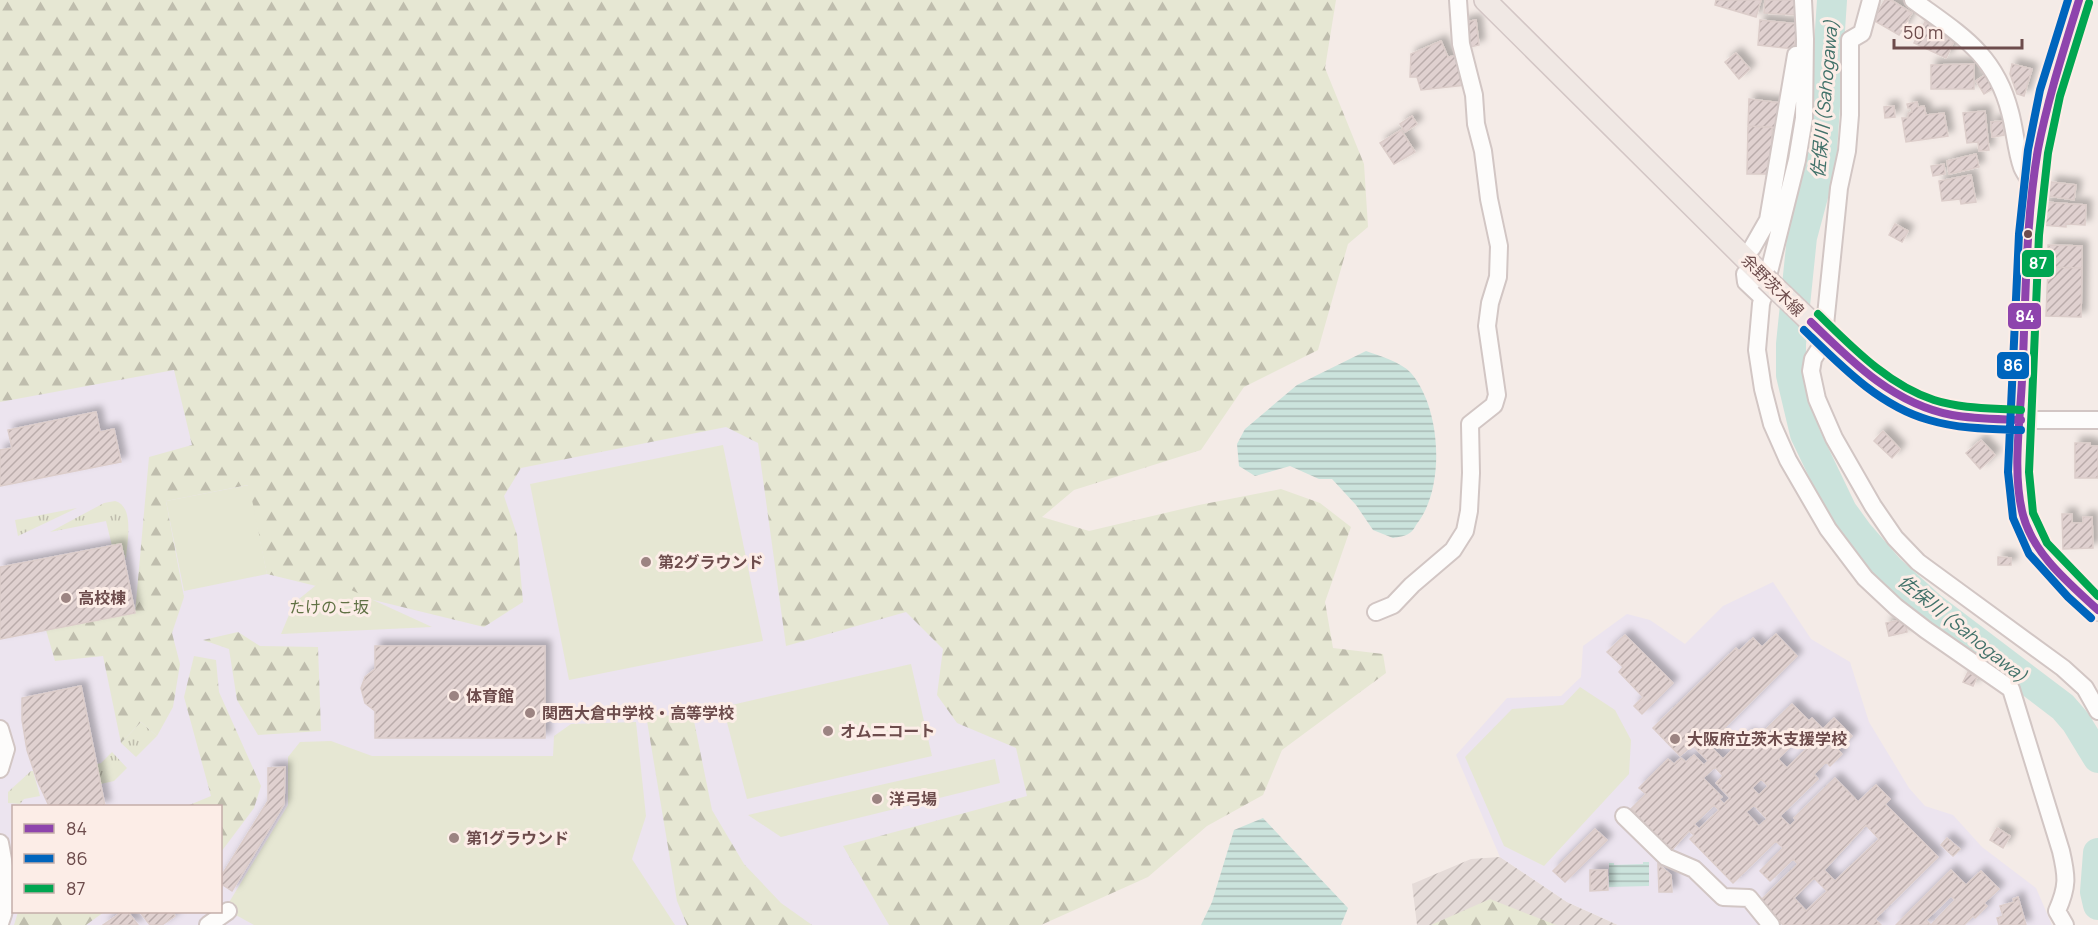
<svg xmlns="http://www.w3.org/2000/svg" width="2098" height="925" font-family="Manrope,'Noto Sans JP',sans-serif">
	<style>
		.industrial { fill: url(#industrial-furrows) }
		.education { fill: #ece4ef; fill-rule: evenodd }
		.grass { fill: url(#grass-tufts) }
		.forest { fill: url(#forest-firs) }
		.park { fill: #e6e7d3 }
		.water { fill: url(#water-rules) }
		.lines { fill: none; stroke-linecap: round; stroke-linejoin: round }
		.river { stroke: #cbe3dc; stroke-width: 30 }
		.building { fill: url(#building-hatch); stroke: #dccdca; stroke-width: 1.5; fill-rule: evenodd; filter: url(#shadow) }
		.minor-casing { stroke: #d2c6c4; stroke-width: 20 }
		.major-casing { stroke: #d3c6c5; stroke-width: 24 }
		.minor { stroke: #fdfcfb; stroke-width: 16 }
		.major { stroke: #f0e8e4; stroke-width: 21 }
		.major-bridge-casing { stroke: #d3c6c5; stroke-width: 24; stroke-linecap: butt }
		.major-bridge { stroke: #f0e8e4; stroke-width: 21 }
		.bus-1-casing { stroke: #fcede7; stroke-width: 12 }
		.bus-2-casing { stroke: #fcede7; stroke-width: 12 }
		.bus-3-casing { stroke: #fcede7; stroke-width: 12 }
		.bus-1 { stroke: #8e44ad; stroke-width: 8 }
		.bus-2 { stroke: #0065bd; stroke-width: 8 }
		.bus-3 { stroke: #00a651; stroke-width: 8 }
		.bus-dot { fill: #6d4c4c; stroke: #fcede7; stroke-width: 2 }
		.poi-dot { fill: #9c8482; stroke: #fcede7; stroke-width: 2 }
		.labels { text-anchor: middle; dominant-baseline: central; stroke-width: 6; stroke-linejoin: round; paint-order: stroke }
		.street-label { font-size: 16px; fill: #6d4c4c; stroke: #fcede7 }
		.poi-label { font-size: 16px; font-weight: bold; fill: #6d4c4c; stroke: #fcede7; text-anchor: start }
		.park-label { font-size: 16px; fill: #617245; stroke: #fcede7 }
		.water-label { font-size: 18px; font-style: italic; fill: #42726a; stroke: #fcede7 }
		.line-badge { stroke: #fcede7; stroke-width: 2 }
		.badge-label { font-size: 16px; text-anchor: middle; font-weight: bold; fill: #fff }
	</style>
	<defs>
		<pattern id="industrial-furrows" width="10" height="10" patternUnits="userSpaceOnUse" patternTransform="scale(1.5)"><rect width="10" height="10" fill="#e5dbd8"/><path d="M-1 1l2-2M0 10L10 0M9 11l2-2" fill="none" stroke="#beb4b1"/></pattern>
		<pattern id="grass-tufts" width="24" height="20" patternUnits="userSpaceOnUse" patternTransform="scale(1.5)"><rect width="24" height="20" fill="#e6e7d3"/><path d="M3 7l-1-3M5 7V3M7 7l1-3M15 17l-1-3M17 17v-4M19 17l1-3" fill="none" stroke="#bfbdad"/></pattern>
		<pattern id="forest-firs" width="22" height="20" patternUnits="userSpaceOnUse" patternTransform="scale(1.5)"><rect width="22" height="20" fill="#e6e7d3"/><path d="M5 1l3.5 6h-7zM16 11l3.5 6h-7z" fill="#bfbdad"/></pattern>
		<pattern id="water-rules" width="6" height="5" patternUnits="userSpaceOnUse" patternTransform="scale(1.5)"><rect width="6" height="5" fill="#cbe3dc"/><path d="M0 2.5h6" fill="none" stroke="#a9bab5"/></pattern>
		<pattern id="building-hatch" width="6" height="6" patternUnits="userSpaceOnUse" patternTransform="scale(1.5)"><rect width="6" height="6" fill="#e0d1d0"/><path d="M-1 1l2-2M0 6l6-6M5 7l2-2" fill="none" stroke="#baacab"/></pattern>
		<filter id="shadow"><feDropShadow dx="5.5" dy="-5.5" stdDeviation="3" flood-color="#0004"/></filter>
	</defs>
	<rect width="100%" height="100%" fill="#f4ebe7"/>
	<path class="industrial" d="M1500 857 1567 902 1618 925H1417L1412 884 1471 859Z"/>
	<path class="education" d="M0 363 877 377 1092 823 982 925H0ZM14 806H220V912H14Z
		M1773 582 1811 639 1850 662 1869 722 1909 788 1925 806 1953 815 1982 847 2036 888 2052 925H1618L1567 902 1500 857 1456 755 1507 698 1561 696 1581 677 1583 646 1627 614 1650 620 1685 644 1723 606Z"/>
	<path class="grass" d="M115 501C135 506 127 543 126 559L121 544 112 546 106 521 50 532 104 503Z
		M77 508 18 536 15 520Z
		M141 722 157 736 136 757 121 743Z
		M112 752 127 768 114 781 101 784 97 764 101 763Z
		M31 771H33L40 796 24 799 20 804 8 803V792Z"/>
	<path class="forest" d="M0 0H1336L1325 68 1364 164 1368 227 1348 244 1318 350 1244 387 1201 450 1074 490 1042 517 1089 531 1199 505 1281 489 1320 503 1351 527 1325 602 1333 648 1383 654 1386 673 1282 750 1263 795 1207 826 1148 877 1041 925H889L843 846 1027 796 1016 748 957 723 937 695 943 649 906 612 786 646 758 443 726 427 521 468 504 496 517 535 523 602 484 627 267 574 248 485 166 501 184 597 172 633 180 664 173 707 157 736 141 722 121 743 103 656 55 661 46 630 135 613 149 457 192 445 174 370 0 402Z
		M238 632 260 646 318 647 321 731 258 735 237 700 229 649 203 640Z
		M194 656 216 660 219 692 261 786 254 808 221 852 220 806H187L211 796 184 697Z
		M646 715 693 716 712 810 744 864 781 903 812 925H687L677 901Z
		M1490 899 1556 925H1431Z
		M18 912H104L86 925H14Z"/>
	<path class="park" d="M723 445 763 641 569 680 530 484Z
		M249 485 267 574 184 591 166 501Z
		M325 578 432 627 281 634 294 603Z
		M911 664 932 756 747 799 723 707Z
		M1580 687 1615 710 1631 740 1629 774 1544 866 1504 846 1465 757 1512 709 1563 705Z
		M636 722 646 816 632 859 675 925H254L225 909 288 805V757L300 742 331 741 372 756H553L554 736 571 724Z
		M995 759 1000 783 781 837 748 815Z"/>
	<path class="water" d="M1366 351C1380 356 1401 362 1411 373 1441 408 1445 484 1419 521 1416 524 1414 530 1411 532 1407 536 1398 537 1393 538L1373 530 1356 505 1332 479H1319L1290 466 1255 476 1239 466 1237 444 1245 429 1297 385Z
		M1263 818 1348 908 1341 925H1201L1212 902 1234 830Z
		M1643 862H1649V886L1609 887V863H1614V865L1643 864Z"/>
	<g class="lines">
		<path class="river" d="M1832 0 1821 166 1802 237 1791 344V375L1805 434 1842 511 1858 533 1890 570 1931 607 2063 707 2076 722 2098 758
			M2098 853 2095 892 2098 905"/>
	</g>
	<path class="building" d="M1716 0H1761L1756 17 1715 5Z
		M1765 0H1797L1796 15 1764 13Z
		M1885 0H1891L1912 13 1899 35 1873 20Z
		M1476 20 1479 45 1465 48 1461 23Z
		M1760 20 1797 24 1794 49 1758 45Z
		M1925 22 1935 27 1933 31 1954 41 1946 58 1914 43Z
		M1441 41 1448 57 1462 55 1466 85 1421 90 1417 77H1410L1411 54Z
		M1736 53 1750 69 1739 79 1725 62Z
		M1974 64V89H1931V65Z
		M2012 64 2032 69 2024 96 2017 94 2010 74Z
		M1985 75 1994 88 1984 94 1976 81Z
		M1749 99 1781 103 1778 128 1748 126Z
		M1917 102 1918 107 1924 106 1926 115 1944 113 1948 136 1906 142 1902 118H1908V113L1912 112 1911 108H1908L1907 104Z
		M1894 106 1895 117 1885 118 1884 107Z
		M1985 111 1989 150 1979 151 1978 142 1967 143 1963 113Z
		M1412 116 1417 124 1405 132 1400 124Z
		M2003 121 2004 135 1992 137 1991 122Z
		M1748 126 1772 127V174H1747Z
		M1401 130 1415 152 1394 164 1380 143Z
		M1976 154 1979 167 1949 174 1947 161Z
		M1944 164 1945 174 1933 176 1931 166Z
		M1971 175 1976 202 1961 204 1960 199 1942 201 1939 181Z
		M2051 182 2076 185 2074 200 2048 196Z
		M2044 202 2086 205 2085 225 2066 224V227L2042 225Z
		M1895 224 1908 231 1902 242 1889 235Z
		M2048 245 2082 246V268L2048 267Z
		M2048 267 2082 268 2081 317 2046 316Z
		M96 412 100 432 114 429 121 462 0 486V450L12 448 8 430Z
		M1883 431 1900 449 1892 458 1874 441Z
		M1981 440 1995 455 1980 469 1966 453Z
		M2075 443H2090V446H2098V478H2075Z
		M2062 514H2072V523H2083V517H2092L2093 548 2063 549Z
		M121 544 135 613 0 639V567Z
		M1998 557 2011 558V565H1998Z
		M1905 619 1907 632 1889 636 1886 623Z
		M1776 634 1797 656 1708 744 1723 759 1749 733 1755 740 1792 704 1809 721 1812 718 1823 729 1834 718 1852 736 1840 748 1838 746 1836 748 1842 754 1830 766 1826 762 1814 774 1818 779 1780 816 1790 826 1796 820 1794 818 1835 778 1858 802 1876 785 1890 799 1885 804 1938 857 1875 919 1881 925H1783L1760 901 1798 864 1793 859 1770 881 1760 871 1783 848 1776 841 1733 883 1690 839 1694 835 1689 831 1671 851 1634 813 1635 812 1631 809 1646 794 1639 788 1668 759 1674 764 1681 758 1686 762 1694 755 1704 765 1708 761 1692 745 1680 756 1653 728 1736 648 1739 651 1753 638 1762 647ZM1800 737 1809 746 1787 768 1778 759ZM1715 767 1723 776 1716 783 1730 798 1724 804 1719 799 1722 797 1703 778ZM1761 779 1768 786 1759 795 1752 788ZM1714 805 1719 810 1699 829 1694 824ZM1754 805 1767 819 1759 826 1746 812ZM1866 825 1879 839 1835 881 1824 870ZM1814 878 1827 891 1806 911 1794 898Z
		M1625 635 1673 683 1642 714 1634 706 1643 697 1619 672 1623 667 1607 652Z
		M375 646H545V738H375V711L365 703 361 688 365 677 375 669Z
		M1968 672 1977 677 1973 686 1963 682Z
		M81 686 105 806H49L37 780 27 750 22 720V698Z
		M285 767 284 804 232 891 220 883V878L268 801V768Z
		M1997 828 2010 836 2003 848 1990 840Z
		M1595 829 1607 840 1565 882 1553 871Z
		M1947 838 1960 849 1953 856 1941 845Z
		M1658 864 1671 875 1672 892H1659Z
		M1590 870H1607L1608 890 1590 891Z
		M1951 870 1966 885 1981 871 1999 889 1984 903 1987 906 1975 918 1973 916 1964 925H1896ZM1951 896 1955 900 1931 925 1926 920Z
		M2018 897 2026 925H1999L1997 918 2003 916 2000 906 2014 902 2013 899Z
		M122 912H128L138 925H103Z
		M140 912H175L173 913 175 916 162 925H150Z"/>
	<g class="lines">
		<g class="minor-casing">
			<path id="minor" d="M1803 0 1805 39 1804 118 1797 160 1761 304 1757 350 1763 389 1772 424 1788 460 1828 529 1865 578 1896 607 1926 630 2011 689 2061 851C2067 877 2068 886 2057 911L2065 925
				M1913 0C1959 34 1995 53 2010 112 2015 130 2016 150 2022 167 2025 174 2030 180 2034 187
				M1752 248 1768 220 1796 55
				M1745 274 1746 282 1763 298
				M1824 335 1839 188 1847 151 1850 115V40L1862 33 1871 0
				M1827 337 1813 359 1811 371 1817 399 1834 438 1873 506 1895 538 1918 562 2063 668 2085 688 2098 711
				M2021 420H2098
				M1376 612 1393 605 1412 585 1453 550 1465 531 1469 511 1471 473 1470 424 1494 405 1497 395 1487 326 1490 303 1498 277 1499 246 1489 199 1483 151 1476 124 1474 95 1461 44 1458 0
				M0 729 6 749 0 769
				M1624 816 1666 857 1694 869 1723 897 1749 898 1771 925
				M0 843C5 870 11 897 0 923
				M208 925 228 911"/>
		</g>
		<g class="major-casing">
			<path id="major" d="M1485 0 1766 279
				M2079 0 2050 93 2038 151 2029 234 2018 472 2023 516 2038 549 2076 590 2098 610
				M1811 322C1850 360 1895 406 1951 415 1974 419 1998 419 2021 420"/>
		</g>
		<use href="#minor" class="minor"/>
		<use href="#major" class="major"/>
		<g class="major-bridge-casing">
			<path id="major-bridge" d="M1766 279 1811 322"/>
		</g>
		<use href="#major-bridge" class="major-bridge"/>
		<g class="bus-1-casing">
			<path id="bus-1" d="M2079 0C2064 49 2048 98 2038 149 2025 224 2026 303 2022 380 2020 422 2012 474 2023 515 2033 554 2070 584 2098 610
				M1811 322C1852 362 1894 404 1952 415 1974 419 1998 419 2021 420"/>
		</g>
		<g class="bus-2-casing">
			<path id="bus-2" d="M2068 0 2040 90 2028 150 2019 234 2008 472 2013 518 2029 554 2068 597 2091 618
				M1804 330C1840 365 1879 406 1929 420 1959 429 1990 429 2021 430"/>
		</g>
		<g class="bus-3-casing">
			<path id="bus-3" d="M2089 3 2060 96 2048 153 2039 235 2029 472 2033 513 2047 543 2098 596
				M1818 314C1852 347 1888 385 1934 400 1962 409 1992 408 2021 410"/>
		</g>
		<use href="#bus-1" class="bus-1"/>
		<use href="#bus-2" class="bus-2"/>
		<use href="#bus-3" class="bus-3"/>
	</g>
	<circle class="bus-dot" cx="2028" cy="234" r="5"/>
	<g class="poi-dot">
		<circle cx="646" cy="562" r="6"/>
		<circle cx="66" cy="598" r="6"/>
		<circle cx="454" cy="696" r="6"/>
		<circle cx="530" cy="713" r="6"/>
		<circle cx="828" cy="731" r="6"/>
		<circle cx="1675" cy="739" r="6"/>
		<circle cx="877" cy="799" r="6"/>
		<circle cx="454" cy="838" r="6"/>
	</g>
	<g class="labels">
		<g class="street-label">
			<text transform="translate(1773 285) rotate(45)">余野茨木線</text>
		</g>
		<g class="poi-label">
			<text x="658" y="562">第2グラウンド</text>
			<text x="78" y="598">高校棟</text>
			<text x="466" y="696">体育館</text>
			<text x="542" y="713">関西大倉中学校・高等学校</text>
			<text x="840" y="731">オムニコート</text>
			<text x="1687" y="739">大阪府立茨木支援学校</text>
			<text x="889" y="799">洋弓場</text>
			<text x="466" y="838">第1グラウンド</text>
		</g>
		<g class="park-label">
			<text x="329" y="607">たけのこ坂</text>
		</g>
		<g class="water-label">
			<text transform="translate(1824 99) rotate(-85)">佐保川 (Sahogawa)</text>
			<text transform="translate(1963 628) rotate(39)">佐保川 (Sahogawa)</text>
		</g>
	</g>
	<g class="line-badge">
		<rect x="2021" y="249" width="34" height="29" rx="6" fill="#00a651"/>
		<rect x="2007" y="302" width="35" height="28" rx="6" fill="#8e44ad"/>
		<rect x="1996" y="351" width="34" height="29" rx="6" fill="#0065bd"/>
	</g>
	<g class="badge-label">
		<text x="2038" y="269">87</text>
		<text x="2025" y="322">84</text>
		<text x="2013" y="371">86</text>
	</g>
	<rect x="12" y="805" width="210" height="108" fill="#fcede7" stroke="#c3ada9" stroke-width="1.5"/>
	<rect x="24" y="824" width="30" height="9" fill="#8e44ad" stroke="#c3ada9" stroke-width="1.5"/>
	<text x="66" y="835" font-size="18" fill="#6d4c4c">84</text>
	<rect x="24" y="854" width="30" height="9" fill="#0065bd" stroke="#c3ada9" stroke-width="1.5"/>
	<text x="66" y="865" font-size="18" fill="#6d4c4c">86</text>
	<rect x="24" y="884" width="30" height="9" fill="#00a651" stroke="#c3ada9" stroke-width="1.5"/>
	<text x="66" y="895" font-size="18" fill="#6d4c4c">87</text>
	<path d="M1894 39v9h128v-9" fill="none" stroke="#6d4c4c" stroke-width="3"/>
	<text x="1903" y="39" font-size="18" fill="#6d4c4c" stroke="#fcede7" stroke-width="4.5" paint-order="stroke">50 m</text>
</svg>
